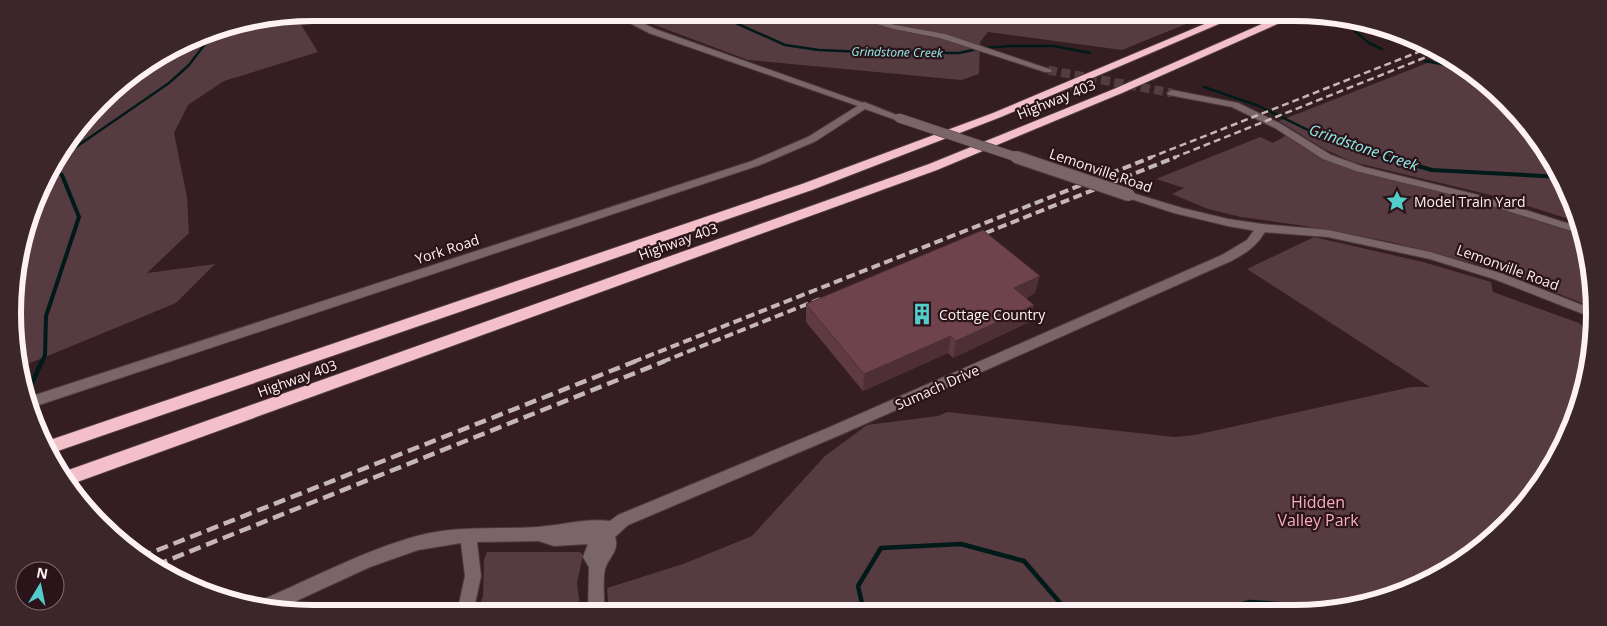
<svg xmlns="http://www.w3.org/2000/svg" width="1607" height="626" font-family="'Open Sans',sans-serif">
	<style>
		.green { fill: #563b41 }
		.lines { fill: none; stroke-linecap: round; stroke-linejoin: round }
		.stream-far2 { stroke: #001a1a; stroke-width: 2.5 }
		.stream-far1 { stroke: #001a1a; stroke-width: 4 }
		.stream { stroke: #001a1a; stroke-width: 4.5 }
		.minor-tunnel { stroke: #523e41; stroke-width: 9; stroke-dasharray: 9 4.5; stroke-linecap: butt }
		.minor-casing { stroke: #503c3f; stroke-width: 2 }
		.tertiary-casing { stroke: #503c3f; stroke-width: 2 }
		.motorway-casing { stroke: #503c3f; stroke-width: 2 }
		.minor { fill: #7a6669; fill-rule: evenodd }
		.tertiary { fill: #7a6669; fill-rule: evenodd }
		.motorway { fill: #f3c0c9; fill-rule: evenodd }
		.rail-far2 { stroke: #c5b6b8; stroke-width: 2.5; stroke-dasharray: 7 4; stroke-linecap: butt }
		.rail-far1 { stroke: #c5b6b8; stroke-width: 4; stroke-dasharray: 9 4.5; stroke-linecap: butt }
		.rail { stroke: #c5b6b8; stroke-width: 4.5; stroke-dasharray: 12 6; stroke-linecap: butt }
		.tertiary-bridge-far1-casing { stroke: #503c3f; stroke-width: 10; stroke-linecap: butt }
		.tertiary-bridge-casing { stroke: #503c3f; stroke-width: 14; stroke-linecap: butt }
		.tertiary-bridge-far1 { stroke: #7a6669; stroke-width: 9 }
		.tertiary-bridge { stroke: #7a6669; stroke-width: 12 }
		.wall { fill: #5f3a41 }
		.shaded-wall { fill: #4d2f35 }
		.building { fill: #6e434c; stroke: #4d2f35 }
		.labels { text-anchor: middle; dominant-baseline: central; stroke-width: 4.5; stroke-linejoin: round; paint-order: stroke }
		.far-water-label { font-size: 12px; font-style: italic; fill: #91eeeb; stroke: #2a1419 }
		.street-label { font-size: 14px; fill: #fef1f3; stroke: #2a1419 }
		.poi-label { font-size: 14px; fill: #fef1f3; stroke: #2a1419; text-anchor: start }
		.water-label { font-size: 15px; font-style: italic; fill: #91eeeb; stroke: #2a1419 }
		.near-park-label { font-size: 16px; fill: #f8adbc; stroke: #2a1419 }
		.rim { fill: none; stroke: #fef1f3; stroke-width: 6 }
	</style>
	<rect width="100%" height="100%" fill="#341e22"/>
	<path class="green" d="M1038 12 1048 16 1055 12 1213 13 1122 50 988 32 980 42 979 74 961 80 748 60 623 13Z
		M295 15 318 52 224 81 188 105 174 133 187 197 189 233 147 273 215 264 176 303 33 362 18 365 15 273 53 163 115 87 216 29Z
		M1440 58 1492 87 1563 180 1575 221 1503 198 1353 162 1324 149 1279 121Z
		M1287 135 1361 172 1472 200 1578 234 1594 293 1592 307 1499 270 1392 242 1298 225 1241 217 1208 209 1172 194 1184 188 1156 179 1260 137 1273 143Z
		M1314 237 1423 262 1491 282 1493 292 1579 323 1589 332 1579 409 1544 480 1492 539 1427 583 1333 611 609 613 607 588 683 564 752 536 825 456 867 425 938 416 947 412 1174 437 1195 435 1411 387H1430L1247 269Z
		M487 552H580L583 555 577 583 581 613 477 612 483 596 484 560Z"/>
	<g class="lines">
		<path class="stream-far2" d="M711 12 785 45 819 50 888 53H959L982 48 1009 46H1054L1090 53
			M1343 21 1369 43 1382 49
			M1425 61 1457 67
			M1204 87 1259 106 1308 130 1389 158
			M60 158 169 83 189 65 217 28"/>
		<path class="stream-far1" d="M1386 157 1432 170 1561 177
			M53 163 62 157
			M42 362 45 355 46 316 79 217 62 175 51 169"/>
		<path class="stream" d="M27 394 42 361
			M1217 611 1250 602 1306 606 1331 611
			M864 612 858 586 881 548 961 544 1024 561 1068 612"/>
		<path class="minor-tunnel" d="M1048 70 1172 93"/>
		<g class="minor-casing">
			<path id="minor" d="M609 12H620L655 29 869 105 864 108 861 107 649 33Z
				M836 12H851L895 25 945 34 1052 70 1051 72H1045L940 38 894 29Z
				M1172 90 1238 103 1281 124 1331 155 1364 167 1478 195 1576 226 1578 233 1470 199 1356 171 1323 159 1275 128 1232 107 1169 95 1167 93Z
				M1261 224 1267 228C1259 244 1247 253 1231 261L840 435 628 525 615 537C620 551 608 558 605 569 602 580 605 601 604 613H588L589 567 583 557 588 544 554 546 539 541 477 542 481 576 473 613H457L465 576 461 543 418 550 370 567 281 608 260 605 262 600C313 578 363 551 417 536 457 525 498 530 538 527 563 525 586 518 610 521L618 515 830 427 1222 255 1247 240 1257 226Z"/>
		</g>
		<g class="tertiary-casing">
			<path id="tertiary" d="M864 102 904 118 899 121 865 109 816 141 760 165 33 407 29 397 752 161 808 137Z
				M1129 192 1182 208 1228 219 1262 224 1328 230 1430 252 1503 274 1592 309 1591 317 1494 279 1430 259 1328 237 1262 232 1228 226 1174 213 1125 197 1124 195 1125 193Z"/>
		</g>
		<g class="motorway-casing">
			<path id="motorway" d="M1233 12H1247L1001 117 812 190 52 453 47 441 802 184 993 113Z
				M1289 12 1300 14 1122 93 937 170 69 485 63 480 60 473 929 164 1114 89Z"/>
		</g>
		<use href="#minor" class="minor"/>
		<use href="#tertiary" class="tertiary"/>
		<use href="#motorway" class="motorway"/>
		<path class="rail-far2" d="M1149 158 1426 49
			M1173 158 1434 54"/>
		<path class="rail-far1" d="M973 238 1176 157
			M633 362 1152 157
			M662 362 820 299"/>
		<path class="rail" d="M140 557 636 361
			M156 565 665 361"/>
		<g class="tertiary-bridge-far1-casing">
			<path id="tertiary-bridge-far1" d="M899 118 1019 158"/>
		</g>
		<g class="tertiary-bridge-casing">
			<path id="tertiary-bridge" d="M1016 157 1129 195"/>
		</g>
		<use href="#tertiary-bridge-far1" class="tertiary-bridge-far1"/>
		<use href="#tertiary-bridge" class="tertiary-bridge"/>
	</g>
	<path class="wall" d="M1035 293 1026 298 1029 322 953 358 948 353 863 391 806 322V304Z"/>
	<path class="shaded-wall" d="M1040 276 1035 293 1010 306 1014 288Z
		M1034 305 1029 322 953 358 956 341Z
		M951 336 948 353 863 391 864 374Z"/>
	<path class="building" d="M983 230 1040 276 1014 288 1034 305 956 341 951 336 864 374 806 304Z"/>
	<defs>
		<g id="sight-bare" transform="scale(1.725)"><path d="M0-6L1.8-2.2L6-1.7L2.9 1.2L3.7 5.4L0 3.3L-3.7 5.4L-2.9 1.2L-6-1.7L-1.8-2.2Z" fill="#53cdca" stroke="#2a1419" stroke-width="2.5" paint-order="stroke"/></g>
		<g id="building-bare" transform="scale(1.725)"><path d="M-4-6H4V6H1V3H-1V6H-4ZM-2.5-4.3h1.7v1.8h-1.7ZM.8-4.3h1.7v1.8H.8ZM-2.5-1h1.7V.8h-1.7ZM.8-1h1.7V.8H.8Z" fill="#53cdca" stroke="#2a1419" stroke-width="2.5" paint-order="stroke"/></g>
	</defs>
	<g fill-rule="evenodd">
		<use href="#sight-bare" x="1397" y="201"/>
		<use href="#building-bare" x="922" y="314"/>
	</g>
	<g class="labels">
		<g class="far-water-label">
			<text transform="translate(897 52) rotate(1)">Grindstone Creek</text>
		</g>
		<g class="street-label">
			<text transform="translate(1056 99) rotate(-22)">Highway 403</text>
			<text transform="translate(1101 170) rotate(19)">Lemonville Road</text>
			<text transform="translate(678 241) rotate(-20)">Highway 403</text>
			<text transform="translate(447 249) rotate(-18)">York Road</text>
			<text transform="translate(1508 267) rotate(20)">Lemonville Road</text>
			<text transform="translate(297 378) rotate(-20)">Highway 403</text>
			<text transform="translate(937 387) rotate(-24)">Sumach Drive</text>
		</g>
		<g class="poi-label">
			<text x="1414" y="201">Model Train Yard</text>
			<text x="939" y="314">Cottage Country</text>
		</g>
		<g class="water-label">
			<text transform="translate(1364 147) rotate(19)">Grindstone Creek</text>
		</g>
		<g class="near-park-label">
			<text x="1318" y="502">Hidden<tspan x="1318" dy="18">Valley Park</tspan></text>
		</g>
	</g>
	<path d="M0 0H1607V626H0ZM313 21H1294A292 292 0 0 1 1586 313V313A292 292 0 0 1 1294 605H313A292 292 0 0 1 21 313V313A292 292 0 0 1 313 21Z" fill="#3b262a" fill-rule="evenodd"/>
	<path class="rim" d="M313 21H1294A292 292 0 0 1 1586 313V313A292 292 0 0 1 1294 605H313A292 292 0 0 1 21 313V313A292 292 0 0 1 313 21Z"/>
	<g transform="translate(40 586) rotate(10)"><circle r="24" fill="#2a1419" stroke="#7f6c70"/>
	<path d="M0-4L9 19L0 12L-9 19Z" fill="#53cdca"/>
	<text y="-8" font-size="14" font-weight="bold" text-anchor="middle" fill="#fef1f3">N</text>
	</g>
</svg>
